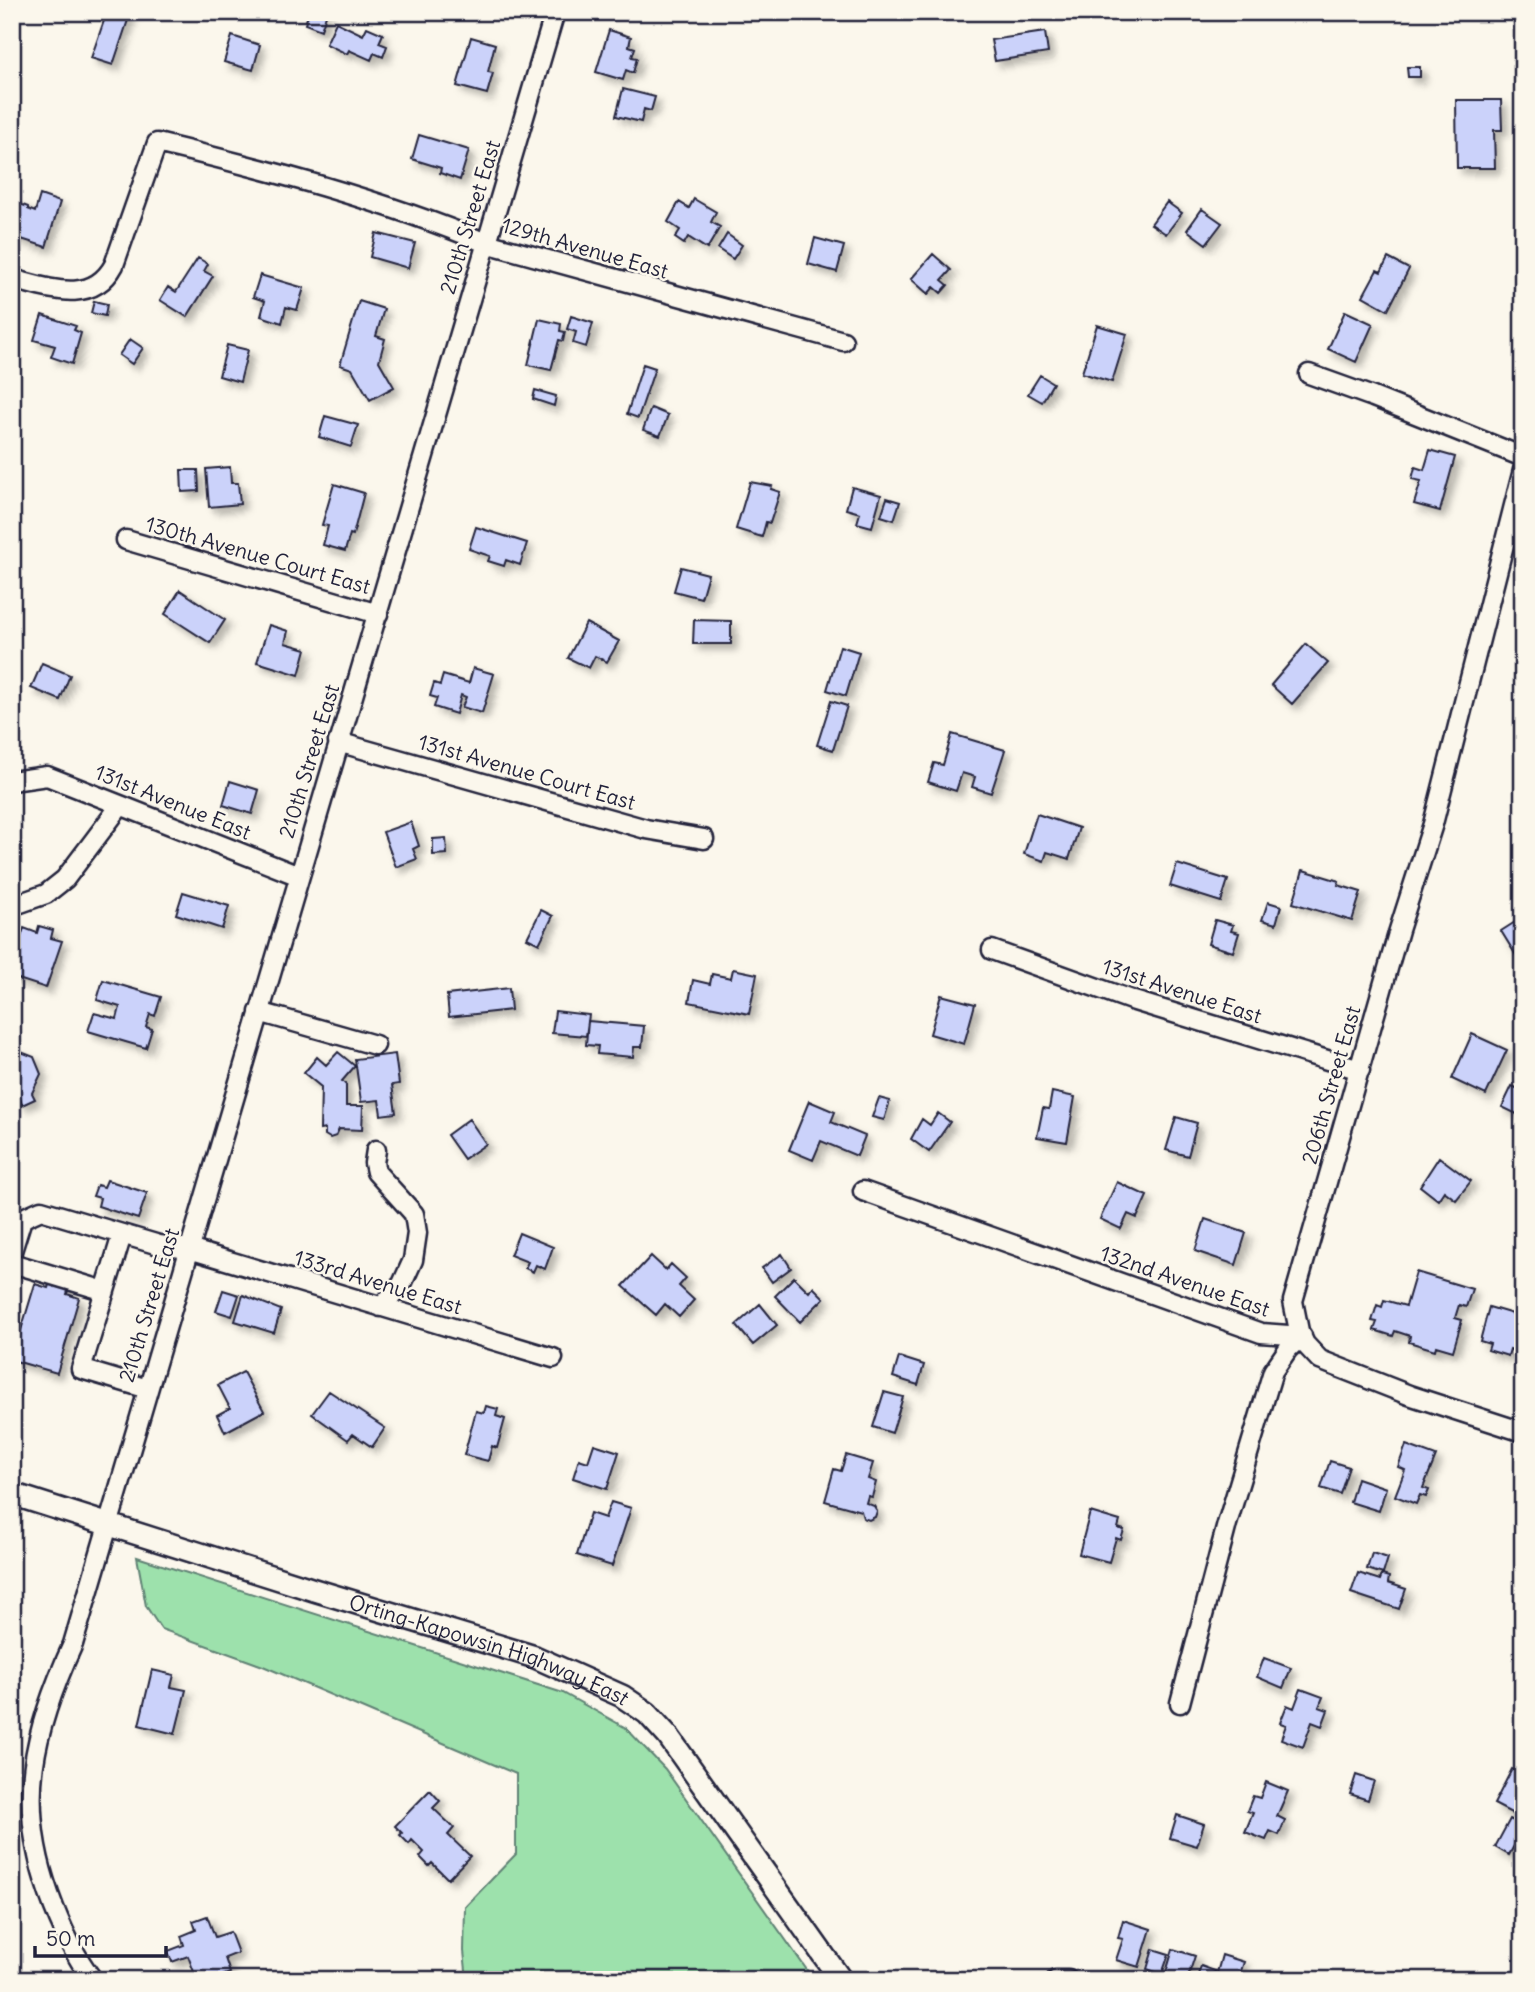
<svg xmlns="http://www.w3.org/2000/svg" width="1535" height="1992" font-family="Delius,sans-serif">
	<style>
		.green { fill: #9de1ac; stroke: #608274; stroke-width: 2 }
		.building { fill: #cbd2fa; stroke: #22223b; stroke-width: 2; filter: url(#shadow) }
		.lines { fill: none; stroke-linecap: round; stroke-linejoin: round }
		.minor-casing { stroke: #22223b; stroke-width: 23 }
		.major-casing { stroke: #22223b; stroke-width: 26 }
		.minor { stroke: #fbf7ec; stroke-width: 18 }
		.major { stroke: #fbf7ec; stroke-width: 21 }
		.labels { text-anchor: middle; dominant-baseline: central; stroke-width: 5; stroke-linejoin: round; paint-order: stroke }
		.street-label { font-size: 21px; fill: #22223b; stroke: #fbf7ec }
	</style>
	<defs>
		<filter id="shadow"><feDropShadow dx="5.5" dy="5.5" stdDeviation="3.5" flood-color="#0004"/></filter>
	</defs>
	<rect width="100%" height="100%" fill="#fbf7ec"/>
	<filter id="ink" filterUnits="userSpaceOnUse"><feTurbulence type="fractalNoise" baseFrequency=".0143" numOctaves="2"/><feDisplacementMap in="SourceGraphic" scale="14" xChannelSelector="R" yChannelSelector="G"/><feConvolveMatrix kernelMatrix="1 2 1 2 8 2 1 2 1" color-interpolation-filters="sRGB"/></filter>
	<g filter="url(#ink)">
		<path class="green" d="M137 1557 563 1693 626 1728 665 1769 814 1980H467L464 1951 465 1907 516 1854V1774L263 1666 161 1629 146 1606Z"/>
		<path class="building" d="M107 12 130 14 113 65 91 58Z
			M309 12H327L321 30 305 24Z
			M336 22 363 35 367 27 383 34 379 43 387 46 383 57 374 53 371 60 349 50 347 54 326 44Z
			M609 30 631 37 629 46 635 48 632 57 637 58 633 73 626 70 623 80 596 72Z
			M1045 32 1048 53 995 61 991 40Z
			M232 36 260 45 253 70 224 62Z
			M471 37 495 44 488 72 493 73 487 94 457 86Z
			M1407 67H1420V77H1408Z
			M623 89 655 97 651 111 644 109 641 122 616 116Z
			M1456 100H1501L1502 130H1494L1495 168H1457Z
			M419 135 469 150 460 180 440 173 441 168 412 159Z
			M40 195 60 202 46 247 12 236V201L28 207V209L35 212Z
			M694 199 716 212 711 222 720 227 707 249 688 237 684 244 675 238 680 230 668 222 679 202 689 208Z
			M1167 202 1182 213 1166 234 1151 224Z
			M1202 209 1222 223 1206 244 1187 230Z
			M376 233 415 243 408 268 370 257Z
			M727 234 742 245 733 259 718 249Z
			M815 238 844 246 837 272 808 264Z
			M933 254 951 270 942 280 948 285 941 293 934 287 928 294 911 279Z
			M198 258 208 264 204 271 213 276 187 317 160 300 168 287 176 292Z
			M1388 258 1409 269 1388 310 1363 296 1377 270 1381 272Z
			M260 275 304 288 297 310 286 307 282 323 261 316 265 301 253 297Z
			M94 301 107 304 105 316 91 313Z
			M359 301 384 309 376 336 385 339 379 361 394 387 370 400 352 369 340 365Z
			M1345 311 1373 324 1356 362 1328 349Z
			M42 315 76 326 74 330 81 333 72 364 51 357 55 346 34 340Z
			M571 316 593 323 586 347 573 343 576 332 567 329Z
			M539 319 561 324 560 331 565 332 563 341 559 340 551 370 528 365Z
			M1097 325 1127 334 1112 382 1082 373Z
			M130 339 143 348 132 364 119 355Z
			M227 345 248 350 240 382 219 376Z
			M643 364 655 368 638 418 627 414Z
			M1040 375 1053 383 1042 402 1028 394Z
			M535 390 556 396 554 406 533 399Z
			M651 408 668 415 660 436 643 430Z
			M325 416 358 425 351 447 319 437Z
			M1430 450 1455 457 1440 511 1414 504 1421 481 1412 479 1415 467 1424 470Z
			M230 467 231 483H238L240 504 209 507 206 469Z
			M181 470H198L199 491 182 492Z
			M750 482 772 486 771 489 780 492 770 523 766 522 762 537 736 529Z
			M334 484 364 493 353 535 350 534 345 551 323 545 328 526 322 525Z
			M852 487 881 495 872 527 857 523 860 513 846 509Z
			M887 498 900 502 894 520 881 516Z
			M476 527 527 543 520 565 506 560 504 566 488 561 490 556 469 549Z
			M681 567 708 574 701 598 674 591Z
			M180 590 225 620 210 643 165 614Z
			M694 620 731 621V644H693Z
			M586 623 619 641 607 662 595 656 589 668 568 658Z
			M269 625 288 631 285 643 306 649 299 675 257 662Z
			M1306 644 1328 663 1292 704 1271 685Z
			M840 646 859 652 846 696 827 690Z
			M42 663 70 675 60 700 31 688Z
			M473 668 494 674 482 713 462 707 466 697 461 695 456 714 434 707 437 698 430 696 434 683 440 685 443 675 469 683Z
			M831 701 847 706 833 750 817 745Z
			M952 734 1005 750 991 793 972 787 975 777 962 773 956 791 928 782 934 763 943 765Z
			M230 781 259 790 252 814 223 805Z
			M1037 814 1079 828 1069 859 1047 852 1044 861 1024 854Z
			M411 822 419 846 413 849 417 859 396 867 383 832Z
			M446 838 447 854 433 855V839Z
			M1177 864 1228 880 1221 902 1170 886Z
			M1303 870 1339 881 1338 885 1361 892 1352 921 1293 903Z
			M183 892 229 906 222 929 176 914Z
			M1268 902 1281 906 1276 924 1262 920Z
			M541 910 553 916 539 944 527 938Z
			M1523 917V954L1517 957 1501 931Z
			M1215 920 1233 925 1231 931 1239 933 1233 952 1208 944Z
			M39 926 53 930 51 938 62 941 46 988 12 977V963L24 928 37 933Z
			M733 969 757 974 749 1014 689 1002 693 980 710 984 712 974 731 978Z
			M103 980 161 997 155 1016 150 1014 146 1027 152 1029 146 1048 88 1031 94 1013 117 1019 120 1007 97 1000Z
			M509 988 511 1010 449 1017 447 995Z
			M941 995 975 1004 964 1044 930 1034Z
			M555 1011 589 1015 586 1036 552 1033Z
			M588 1021 644 1026 642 1047H634L633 1057 597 1054 598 1046 586 1045Z
			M1472 1034 1507 1050 1486 1095 1452 1079Z
			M16 1050 34 1057 41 1074 32 1093 35 1099 22 1105 20 1098H12V1051Z
			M338 1052 355 1066 342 1081 346 1085V1106H363L362 1130 339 1129 336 1136 330 1138 325 1135V1129L320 1130 321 1087 304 1073 317 1057 326 1065Z
			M395 1054 399 1084 392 1085 396 1113 381 1115 379 1100 361 1102 355 1059Z
			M1512 1086 1523 1091V1117L1502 1107Z
			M1052 1092 1075 1097 1067 1142 1037 1137 1043 1108 1049 1109Z
			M879 1098 890 1101 884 1120 872 1117Z
			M809 1101 835 1112 831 1122 865 1136 857 1156 821 1141 813 1160 789 1150Z
			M938 1113 950 1122 929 1152 911 1139 922 1119 930 1125Z
			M1176 1117 1197 1123 1188 1156 1166 1150Z
			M469 1119 486 1144 464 1159 447 1135Z
			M1439 1157 1471 1181 1456 1200 1444 1191 1438 1200 1420 1186Z
			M107 1180 147 1193 138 1219 98 1206 100 1198 93 1196 97 1185 104 1187Z
			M1117 1182 1147 1196 1137 1218 1128 1214 1121 1229 1100 1219Z
			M1205 1219 1246 1233 1236 1265 1195 1251Z
			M519 1233 553 1247 545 1269 536 1265 533 1272 525 1268 528 1262 510 1255Z
			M782 1254 791 1268 772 1282 762 1268Z
			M651 1256 666 1270 671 1264 686 1278 679 1286 694 1300 679 1317 665 1304 656 1315 623 1286Z
			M1416 1272 1472 1289 1466 1307 1459 1305 1455 1318 1462 1320 1453 1351 1436 1346 1435 1350 1409 1342 1410 1336 1395 1331 1393 1336 1374 1330 1377 1322 1372 1321 1377 1305 1382 1307 1384 1300 1406 1306Z
			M794 1277 809 1292 813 1287 824 1298 800 1322 775 1296Z
			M51 1279 70 1285 67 1294 79 1298 57 1373 12 1360 35 1284 48 1288Z
			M223 1290 239 1295 232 1316 216 1311Z
			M243 1295 281 1310 274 1333 235 1321Z
			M760 1304 777 1325 753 1345 736 1325Z
			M1489 1307 1523 1317V1342L1520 1352 1510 1349 1508 1356 1488 1350 1490 1344 1480 1341Z
			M899 1357 924 1365 918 1385 893 1377Z
			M243 1372 264 1411 225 1432 217 1415 230 1408 218 1385Z
			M329 1391 385 1428 372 1447 353 1434 348 1440 312 1414Z
			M884 1392 903 1397 892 1433 873 1427Z
			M486 1406 498 1409 496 1416 505 1419 497 1448 492 1446 488 1461 464 1455 476 1411 484 1413Z
			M594 1444 619 1452 607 1489 573 1478 579 1459 588 1462Z
			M1406 1445 1436 1456 1423 1488 1429 1490 1426 1497 1420 1495 1416 1504 1395 1496 1405 1470 1398 1467Z
			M846 1455 873 1463 868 1479 876 1482 872 1497 868 1496 866 1503 874 1506 877 1511 875 1517 869 1520 863 1518 861 1511 825 1501 834 1469 841 1471Z
			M1330 1461 1349 1467 1340 1494 1321 1488Z
			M1357 1478 1386 1488 1379 1511 1350 1502Z
			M611 1502 631 1508 612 1566 577 1555 590 1513 605 1518Z
			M1090 1512 1120 1521 1118 1528 1124 1530 1121 1540 1116 1538 1109 1562 1079 1554Z
			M1372 1553 1388 1558 1383 1574 1367 1569Z
			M1358 1573 1380 1580 1382 1575 1389 1577 1388 1583 1406 1589 1399 1609 1351 1593Z
			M1264 1658 1291 1668 1283 1688 1257 1677Z
			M152 1670 174 1675 171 1687 186 1690 175 1734 139 1725Z
			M1301 1689 1323 1697 1319 1707 1328 1710 1322 1726 1312 1722 1303 1747 1281 1739 1286 1725 1280 1723 1287 1705 1294 1708Z
			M1512 1769 1523 1774V1819L1494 1804Z
			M1356 1775 1374 1781 1368 1800 1350 1794Z
			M1266 1782 1288 1791 1277 1816 1285 1820 1279 1835 1270 1831 1266 1840 1245 1832 1253 1813 1247 1811 1253 1796 1260 1798Z
			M430 1790 440 1801 433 1808 454 1828 448 1835 470 1856 448 1879 432 1863 429 1866 420 1857 424 1852 412 1840 409 1844 400 1835 402 1833 395 1826Z
			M1177 1815 1204 1824 1197 1846 1170 1838Z
			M1510 1819 1523 1826V1829L1509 1855 1495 1847Z
			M207 1916 215 1937 230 1932 238 1953 225 1958 230 1973 211 1980H197L188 1956 172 1962 168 1951 184 1945 181 1936 196 1930 193 1921Z
			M1123 1920 1151 1929 1139 1967 1116 1960 1123 1939 1118 1938Z
			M1153 1949 1169 1954 1162 1974 1147 1969Z
			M1173 1949 1195 1956 1187 1980 1165 1976Z
			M1222 1955 1244 1962 1238 1980H1215Z
			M1201 1966 1215 1971 1212 1980H1196Z"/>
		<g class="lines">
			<g class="minor-casing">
				<path id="minor" d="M12 279C48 288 92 306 114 265L157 143C269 170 380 199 486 243L843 341
					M1309 374 1373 397 1523 457
					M1523 470 1433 824 1399 930 1293 1301 1299 1331 1305 1344 1320 1360 1409 1395 1523 1432
					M126 540 378 614
					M338 742 646 829 704 839
					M12 781 47 776 299 876
					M12 906 46 894 65 879 120 806
					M992 950 1131 1000 1360 1070
					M259 1012 375 1045
					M376 1150 374 1163 376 1172 414 1214 417 1233 413 1260 402 1284 381 1307
					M863 1191 1261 1333 1302 1336
					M12 1223 41 1210 159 1245 189 1249 553 1358
					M122 1235 81 1369 148 1389
					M12 1251 22 1219
					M12 1263 105 1291
					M1180 1703 1227 1524 1273 1371 1288 1349 1302 1336
					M93 1980C73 1954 60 1925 49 1894 16 1801 33 1731 73 1644L555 12
					M1056 1980H1068"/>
			</g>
			<g class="major-casing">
				<g id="major">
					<path id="s1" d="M12 1494 314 1590 535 1657 622 1696 647 1713 668 1736 841 1980"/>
				</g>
			</g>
			<use href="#minor" class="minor"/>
			<use href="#major" class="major"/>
		</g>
	</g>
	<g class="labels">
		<g class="street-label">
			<text transform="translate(470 217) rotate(-73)">210th Street East</text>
			<text transform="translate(585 248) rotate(16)">129th Avenue East</text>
			<text transform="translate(258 555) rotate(16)">130th Avenue Court East</text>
			<text transform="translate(309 761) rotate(-73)">210th Street East</text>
			<text transform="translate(527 772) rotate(16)">131st Avenue Court East</text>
			<text transform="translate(173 802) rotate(22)">131st Avenue East</text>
			<text transform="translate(1182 991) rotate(18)">131st Avenue East</text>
			<text transform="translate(1331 1085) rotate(-74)">206th Street East</text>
			<text transform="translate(1185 1281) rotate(19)">132nd Avenue East</text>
			<text transform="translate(378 1282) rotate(17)">133rd Avenue East</text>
			<text transform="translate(149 1305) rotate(-73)">210th Street East</text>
			<text stroke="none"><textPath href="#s1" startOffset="502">Orting-Kapowsin Highway East</textPath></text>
		</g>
	</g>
	<rect width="1535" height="1992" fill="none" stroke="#fbf7ec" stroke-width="42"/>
	<rect x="21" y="21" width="1493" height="1950" fill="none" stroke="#22223b" stroke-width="2.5" filter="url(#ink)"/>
	<path d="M35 1946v10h131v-10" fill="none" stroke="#22223b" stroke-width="3.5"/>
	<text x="46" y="1946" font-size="21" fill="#22223b" stroke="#fbf7ec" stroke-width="5" paint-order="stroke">50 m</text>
</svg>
